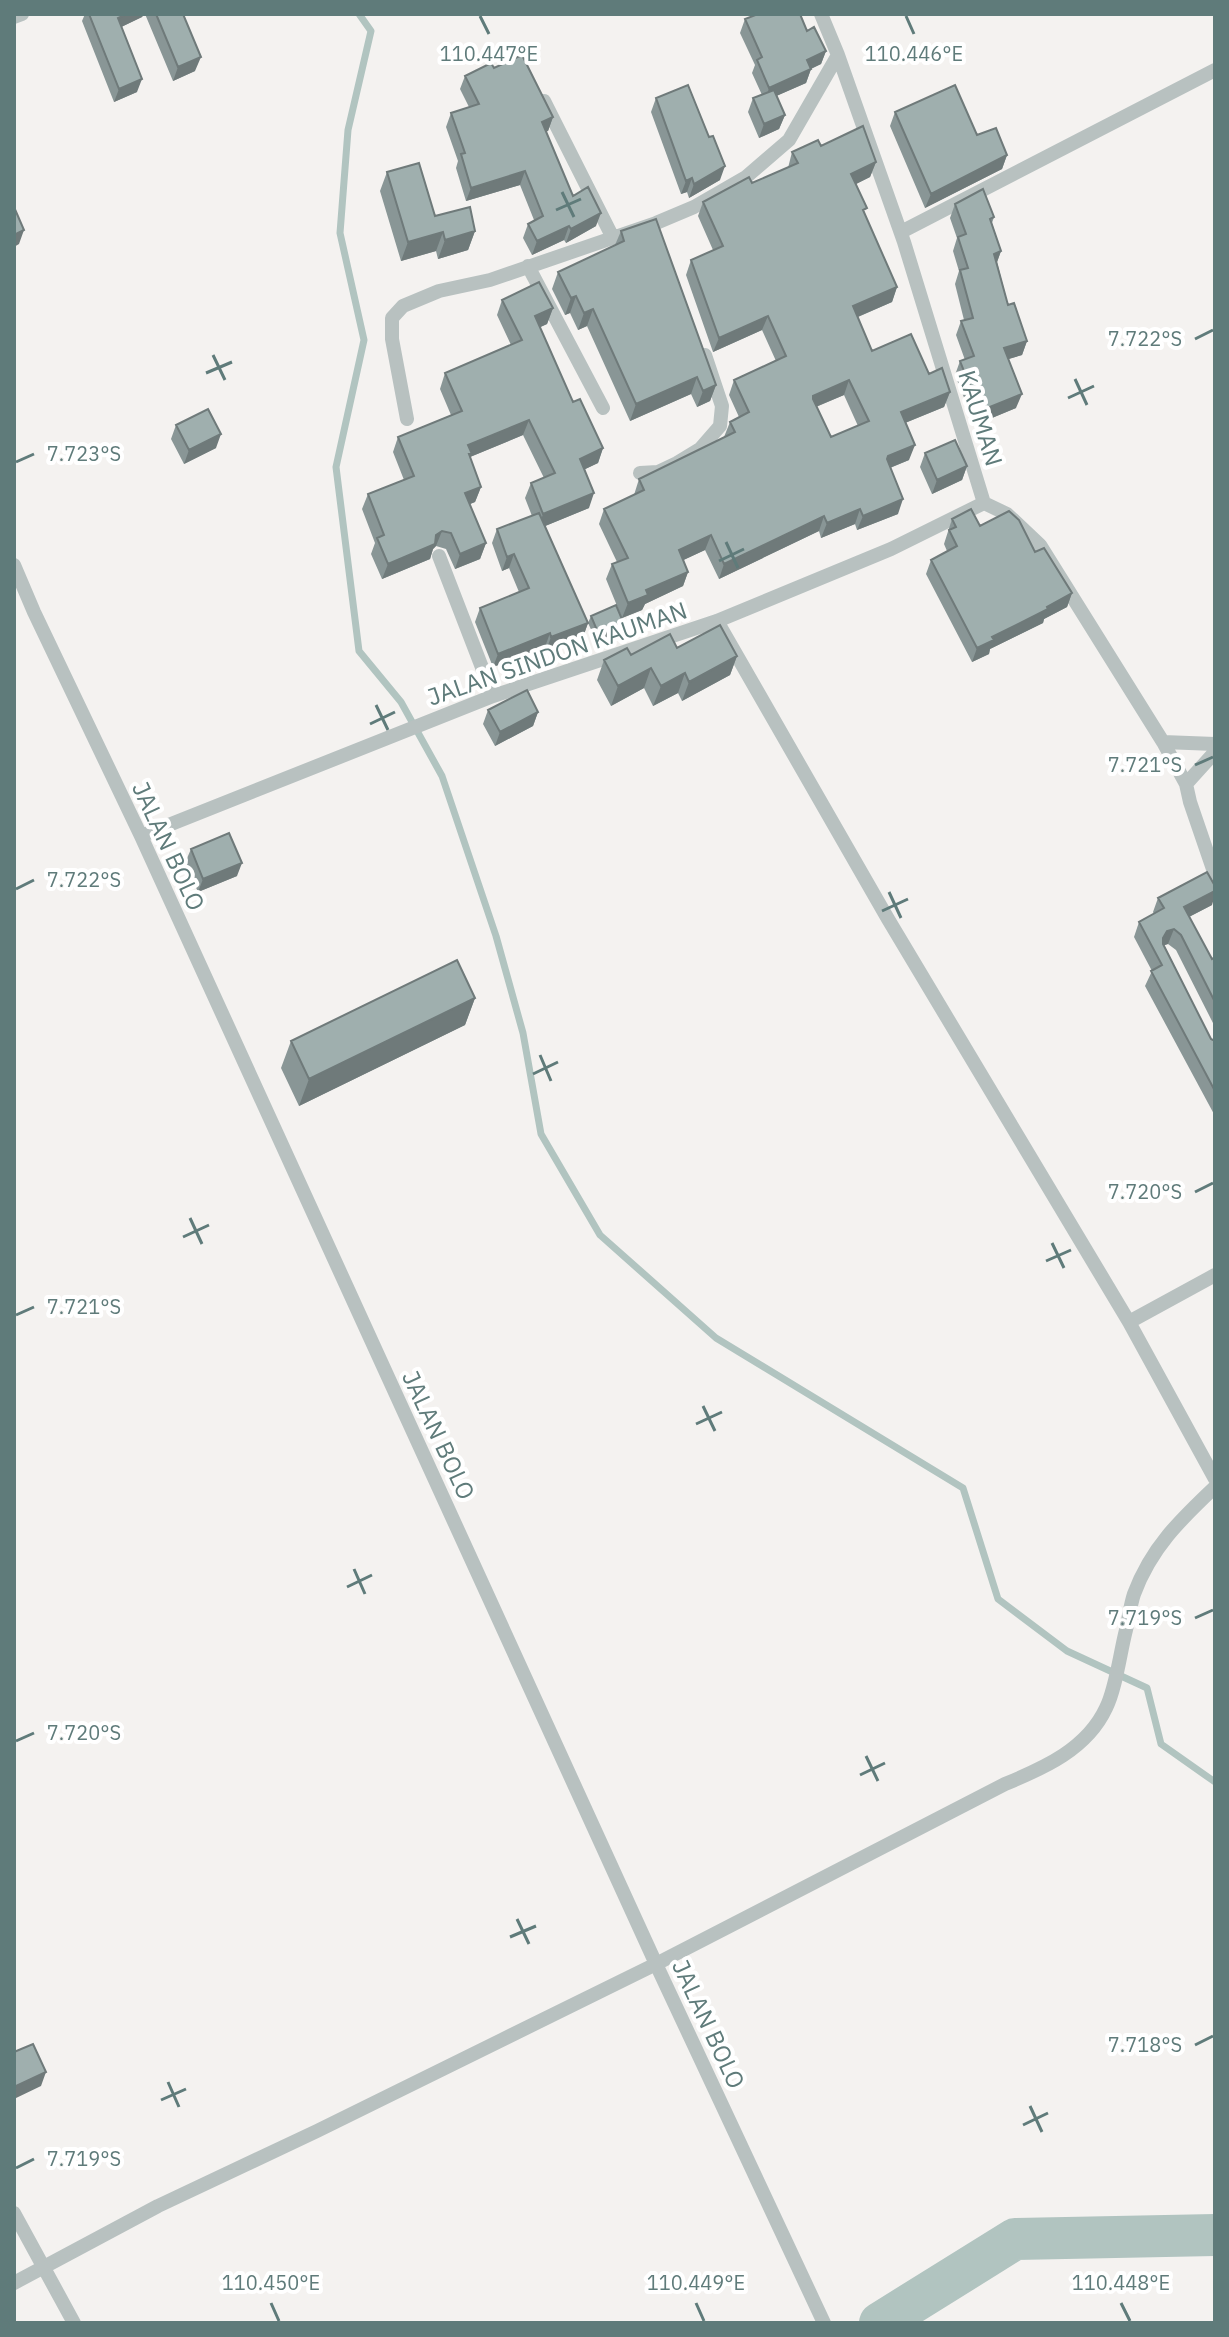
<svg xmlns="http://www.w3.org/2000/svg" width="1229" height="2337" font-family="'IBM Plex Sans',sans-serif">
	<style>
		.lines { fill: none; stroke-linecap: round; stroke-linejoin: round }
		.stream { stroke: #b1c4c0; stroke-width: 7 }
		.river { stroke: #b1c4c0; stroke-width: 42 }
		.minor { stroke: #b8c1c0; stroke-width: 14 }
		.wall { fill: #899696; fill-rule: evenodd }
		.shaded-wall { fill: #6f7a7a }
		.building { fill: #9fafae; stroke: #6f7a7a; stroke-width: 2; fill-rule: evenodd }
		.ticks { fill: none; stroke: #5f7b7a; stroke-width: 3 }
		.labels { text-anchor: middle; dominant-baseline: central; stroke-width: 8; stroke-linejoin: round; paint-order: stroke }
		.street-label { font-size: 24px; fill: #5f7b7a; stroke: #fff }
		.ticks-label { font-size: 20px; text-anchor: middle; fill: #5f7b7a; stroke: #fff; stroke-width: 8; stroke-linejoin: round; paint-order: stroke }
	</style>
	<rect width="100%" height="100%" fill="#f4f2f0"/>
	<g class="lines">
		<path class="stream" d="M359 14 371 31 348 130 340 233 364 340 336 467 359 651 401 702 442 776 496 936 523 1033 541 1134 600 1235 716 1338 963 1488 998 1599 1067 1651 1147 1688 1161 1744 1215 1782"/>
		<path class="river" d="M880 2323 1015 2239 1215 2235"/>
		<path class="minor" d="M821 14 838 55 904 242 984 503 1007 514 1040 545 1163 742 1186 784 1190 802 1215 875
			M14 17 22 14
			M544 101 613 238
			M901 232 1215 70
			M528 266 603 408
			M407 419 392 339V318L403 306 439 291 490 280 656 223 694 207 746 177 789 140 838 55
			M640 473 658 472 677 463 700 449 720 426 722 406 705 355
			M439 556 493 696
			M14 565 34 612 141 836 656 1964 824 2323
			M717 621 888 919 1129 1322 1215 1479
			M1163 742 1215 744
			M1186 784 1215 752
			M141 836 493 696 717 621 891 549 984 503
			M1129 1322 1215 1275
			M14 2213 74 2323
			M14 2283 158 2206 317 2131 656 1964 1005 1784C1044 1768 1087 1749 1106 1708 1116 1688 1120 1653 1126 1630 1129 1618 1130 1606 1134 1594 1151 1548 1180 1520 1215 1487"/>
	</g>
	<path class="wall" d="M85 14H144L142 17 121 27 137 92 114 102 82 21Z
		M145 14H183L195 71 173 81Z
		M750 14H800L807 31 826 51 821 64 811 69 806 83 776 96 785 115 779 129 759 138 748 112 753 98 762 95 752 73 755 65 740 33 745 19 751 17Z
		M494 68 553 117 548 131H546L573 196 596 226 566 243 564 240 532 255 523 238 528 224 534 220 520 185 466 201 456 168 458 161 446 127 451 113 469 107 460 89 465 76Z
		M656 98 720 180 689 198 687 192 681 194 651 112Z
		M895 112 977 135 1007 155 1002 169 925 208 890 126Z
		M821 146 876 162 870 177 856 184 865 214 897 287 892 302 858 317 872 351 929 374 950 392 944 407 905 423 909 460 890 468 898 514 857 530 855 524 821 538 819 531 719 579 705 550 683 560 688 572 683 586 645 604 642 610 622 618 606 579 612 564 617 562 599 524 604 509 634 495 639 479 724 437 730 422 739 417 729 395 734 380 776 361 762 330 713 352 686 275 691 260 713 250 698 216 703 202 752 183 788 168 792 152ZM844 395 858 426 831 437 816 407Z
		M387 172 435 216 475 231 468 250 438 259 436 251 401 261 380 191Z
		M955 204 994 217 992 223 1001 251 997 262 1008 305 1027 341 1022 355 1008 359 1016 408 975 425 955 375 960 361 965 360 956 335 961 321 964 320 955 284 959 271 953 251 957 238 950 218Z
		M621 231 716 385 710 401 697 407 691 394 630 421 587 326 578 330 570 313 565 315 552 289 558 272 615 245Z
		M502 300 553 308 547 324 540 327 573 402 603 448 598 463 585 469 589 508 545 526 588 623 583 637 546 651 545 647 493 667 475 622 480 608 519 592 509 568 502 571 492 543 497 529 532 516 525 498 531 483 544 478 523 435 470 457 481 487 475 502 470 504 486 543 480 559 455 569 446 549 436 546 433 549 430 559 382 579 371 554 375 543 362 509 368 494 404 480 393 452 398 437 451 415 440 389 445 373 511 345 497 315Z
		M176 425 216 448 184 464 171 439Z
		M925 453 967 466 962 480 932 494 920 467Z
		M952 519 980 526 1035 552 1072 593 1067 607 1044 619 1043 623 990 649 989 654 972 662 926 574 931 560 947 551 944 544Z
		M591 616 624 624 622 631 597 642 588 623Z
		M677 648 737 656 730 675 682 701 678 693 653 706 644 688 611 706 597 680 604 660Z
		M488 710 538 712 533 726 495 746 483 724Z
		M191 849 237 876 198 892 185 863Z
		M1158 898 1212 905 1189 917 1212 959 1215 957V1027L1176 950 1168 944 1164 945 1211 1039 1215 1041V1116L1145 986 1152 971 1134 937 1139 922 1154 914 1153 912Z
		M475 998 465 1025 299 1106 281 1068 291 1041Z"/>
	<path class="shaded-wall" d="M127 14H144L142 17 113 31 118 18Z
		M826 51 821 64 806 71 811 69 806 83 765 101 769 88 807 60Z
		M201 57 195 71 173 81 178 67Z
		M142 79 137 92 114 102 119 89Z
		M785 115 779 129 759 138 764 124Z
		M553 117 548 131 537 135 542 122Z
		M1007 155 1002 169 925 208 931 194Z
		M876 162 870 177 846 189 851 174Z
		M725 166 720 180 689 198 694 184Z
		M525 171 520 185 466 201 471 188Z
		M692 178 687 192 681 194 686 181Z
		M601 213 596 226 566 243 571 229Z
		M569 226 564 240 532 255 537 241Z
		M24 230 19 244 14 247V235Z
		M475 231 468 250 438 259 445 240Z
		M443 232 436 251 401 261 408 242Z
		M1001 251 996 265 994 254Z
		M897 287 892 302 848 321 853 306Z
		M576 296 570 313 565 315 571 298Z
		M553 308 547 324 530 332 535 316Z
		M593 309 587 326 578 330 584 313Z
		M768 316 762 330 713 352 719 338Z
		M1027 341 1022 355 999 362 1004 348Z
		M697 377 691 394 630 421 636 404Z
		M849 380 844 395 808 410 813 396Z
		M716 385 710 401 697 407 703 391Z
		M950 392 944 407 895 427 901 412Z
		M1022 394 1016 408 975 425 980 411Z
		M529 420 523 435 470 457 468 445Z
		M221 434 216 448 184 464 189 450Z
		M915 445 909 460 882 471 888 456Z
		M603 448 598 463 575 474 580 459Z
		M967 466 962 480 932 494 937 480Z
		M481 487 475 502 460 508 465 493Z
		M594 493 589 508 538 529 543 514Z
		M903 499 898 514 857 530 863 516Z
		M860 509 855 524 821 538 827 523Z
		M824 516 819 531 719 579 724 564Z
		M442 531 436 546 433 549 430 559 382 579 388 564Z
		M711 535 705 550 673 565 679 550Z
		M486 543 480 559 455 569 460 554Z
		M514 554 509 568 502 571 507 557Z
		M688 572 683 586 645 604 642 610 622 618 628 603 646 590Z
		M1072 593 1067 607 1044 619 1043 623 990 649 989 654 972 662 977 648 992 637Z
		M588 623 583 637 546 651 551 637Z
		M624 624 622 631 597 642 599 635Z
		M550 633 545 647 493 667 498 654Z
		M737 656 730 675 682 701 689 682Z
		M651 668 644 688 611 706 618 686Z
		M685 673 678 693 653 706 661 686Z
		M538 712 533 726 495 746 500 732Z
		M242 863 237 876 198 892 203 879Z
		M1215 891V895L1212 905 1179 922 1184 907Z
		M1174 929 1168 944 1162 946 1163 938 1167 931Z
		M475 998 465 1025 299 1106 309 1079Z
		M46 2072 41 2086 14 2099V2087Z"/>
	<path class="building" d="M89 14H127L118 18 142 79 119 89Z
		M156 14H183L201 57 178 67Z
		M758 14H800L807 31 814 27 826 51 807 60 811 69 769 88 757 60 762 57 745 19Z
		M522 55 553 117 542 122 573 196 588 187 601 213 571 229 569 226 537 241 528 224 543 216 525 171 471 188 461 154 465 153 451 113 479 104 465 76 491 63 494 68Z
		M688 85 709 137 713 136 725 166 694 184 692 178 686 181 656 98Z
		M955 85 977 135 996 128 1007 155 931 194 895 112Z
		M774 90 785 115 764 124 753 98Z
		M863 126 876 162 851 174 867 208 863 210 897 287 853 306 872 351 911 334 929 374 942 368 950 392 901 412 915 445 888 456 887 459 903 499 863 516 860 509 827 523 824 516 724 564 711 535 679 550 688 572 646 590 648 595 628 603 612 564 628 558 604 509 644 490 639 479 735 432 730 422 749 412 734 380 786 356 768 316 719 338 691 260 723 246 703 202 749 177 752 183 798 163 792 152 818 140 821 146ZM849 380 869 421 831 437 813 399V396Z
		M419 163 435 216 470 207 475 231 445 240 443 232 408 242 387 172Z
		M983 189 994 217 990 219 1001 251 994 254 1008 305 1014 303 1027 341 1004 348 1022 394 980 411 960 361 974 356 961 321 973 318 960 270 968 268 958 237 966 234 955 204Z
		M14 207 24 230 14 235Z
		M656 219 716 385 703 391 697 377 636 404 593 309 584 313 576 296 571 298 558 272 624 241 621 231Z
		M539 282 553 308 535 316 573 402 580 399 603 448 580 459 594 493 543 514 531 483 555 473 529 420 468 445 472 454H469L481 487 465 493 486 543 460 554 451 533 442 531 436 535 435 544 388 564 377 538 384 535 368 494 414 476 398 437 462 411 445 373 522 340 502 300Z
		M208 409 221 434 189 450 176 425Z
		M955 440 967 466 937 480 925 453Z
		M971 509 980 526 1009 511 1019 520 1035 552 1044 548 1072 593 1047 607 1048 609 992 637 994 640 977 648 931 560 957 546 949 530 956 527 952 519Z
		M539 513 588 623 551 637 550 633 498 654 480 608 529 588 514 554 507 557 497 529Z
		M616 605 624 624 599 635 591 616Z
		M720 625 737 656 689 682 685 673 661 686 651 668 618 686 604 660 627 648 631 655 670 634 677 648Z
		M527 690 538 712 500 732 488 710Z
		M229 833 242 863 203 879 191 849Z
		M1207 872 1215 886V891L1184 907 1212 959 1215 957V1002L1181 935 1174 929 1167 931 1163 938V944L1211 1039 1215 1041V1091L1151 971 1162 965 1139 922 1164 908 1158 898Z
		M457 960 475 998 309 1079 291 1041Z
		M33 2044 46 2072 14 2087V2052Z"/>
	<path class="ticks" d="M480 16 489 34M906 16 914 34M562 192 574 217M556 210 581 199M1195 339 1213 330M213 355 225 380M206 373 232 362M1075 379 1087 405M1068 398 1094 386M16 462 34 454M726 542 738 568M719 561 744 549M376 705 388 730M370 724 395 712M1195 765 1213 757M16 889 34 880M889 892 901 918M882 911 908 899M540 1055 551 1081M533 1074 558 1062M1195 1192 1213 1183M190 1218 202 1244M183 1237 209 1225M1052 1243 1064 1268M1046 1261 1071 1250M16 1315 34 1307M703 1406 715 1431M696 1424 722 1412M354 1569 365 1594M347 1587 372 1575M1195 1618 1213 1610M16 1741 34 1733M866 1756 878 1781M860 1775 885 1763M517 1919 529 1944M510 1937 536 1926M1195 2045 1213 2036M168 2082 179 2107M161 2100 186 2089M1030 2106 1042 2132M1023 2125 1048 2113M16 2168 34 2159M271 2303 279 2321M696 2303 704 2321M1121 2303 1130 2321"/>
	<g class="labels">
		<g class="street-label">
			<text transform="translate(981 418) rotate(73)">KAUMAN</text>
			<text transform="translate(557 653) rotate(-19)">JALAN SINDON KAUMAN</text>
			<text transform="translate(169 846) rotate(65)">JALAN BOLO</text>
			<text transform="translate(439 1435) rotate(65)">JALAN BOLO</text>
			<text transform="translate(709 2024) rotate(65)">JALAN BOLO</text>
		</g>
	</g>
	<g class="ticks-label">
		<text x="489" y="61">110.447°E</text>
		<text x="914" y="61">110.446°E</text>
		<text x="1145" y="346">7.722°S</text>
		<text x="84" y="461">7.723°S</text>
		<text x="1145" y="772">7.721°S</text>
		<text x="84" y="887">7.722°S</text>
		<text x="1145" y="1199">7.720°S</text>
		<text x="84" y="1314">7.721°S</text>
		<text x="1145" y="1625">7.719°S</text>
		<text x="84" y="1740">7.720°S</text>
		<text x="1145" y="2052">7.718°S</text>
		<text x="84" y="2166">7.719°S</text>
		<text x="271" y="2290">110.450°E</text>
		<text x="696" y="2290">110.449°E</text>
		<text x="1121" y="2290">110.448°E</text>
	</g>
	<rect width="1229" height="2337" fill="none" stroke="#5f7b7a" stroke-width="32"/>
</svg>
